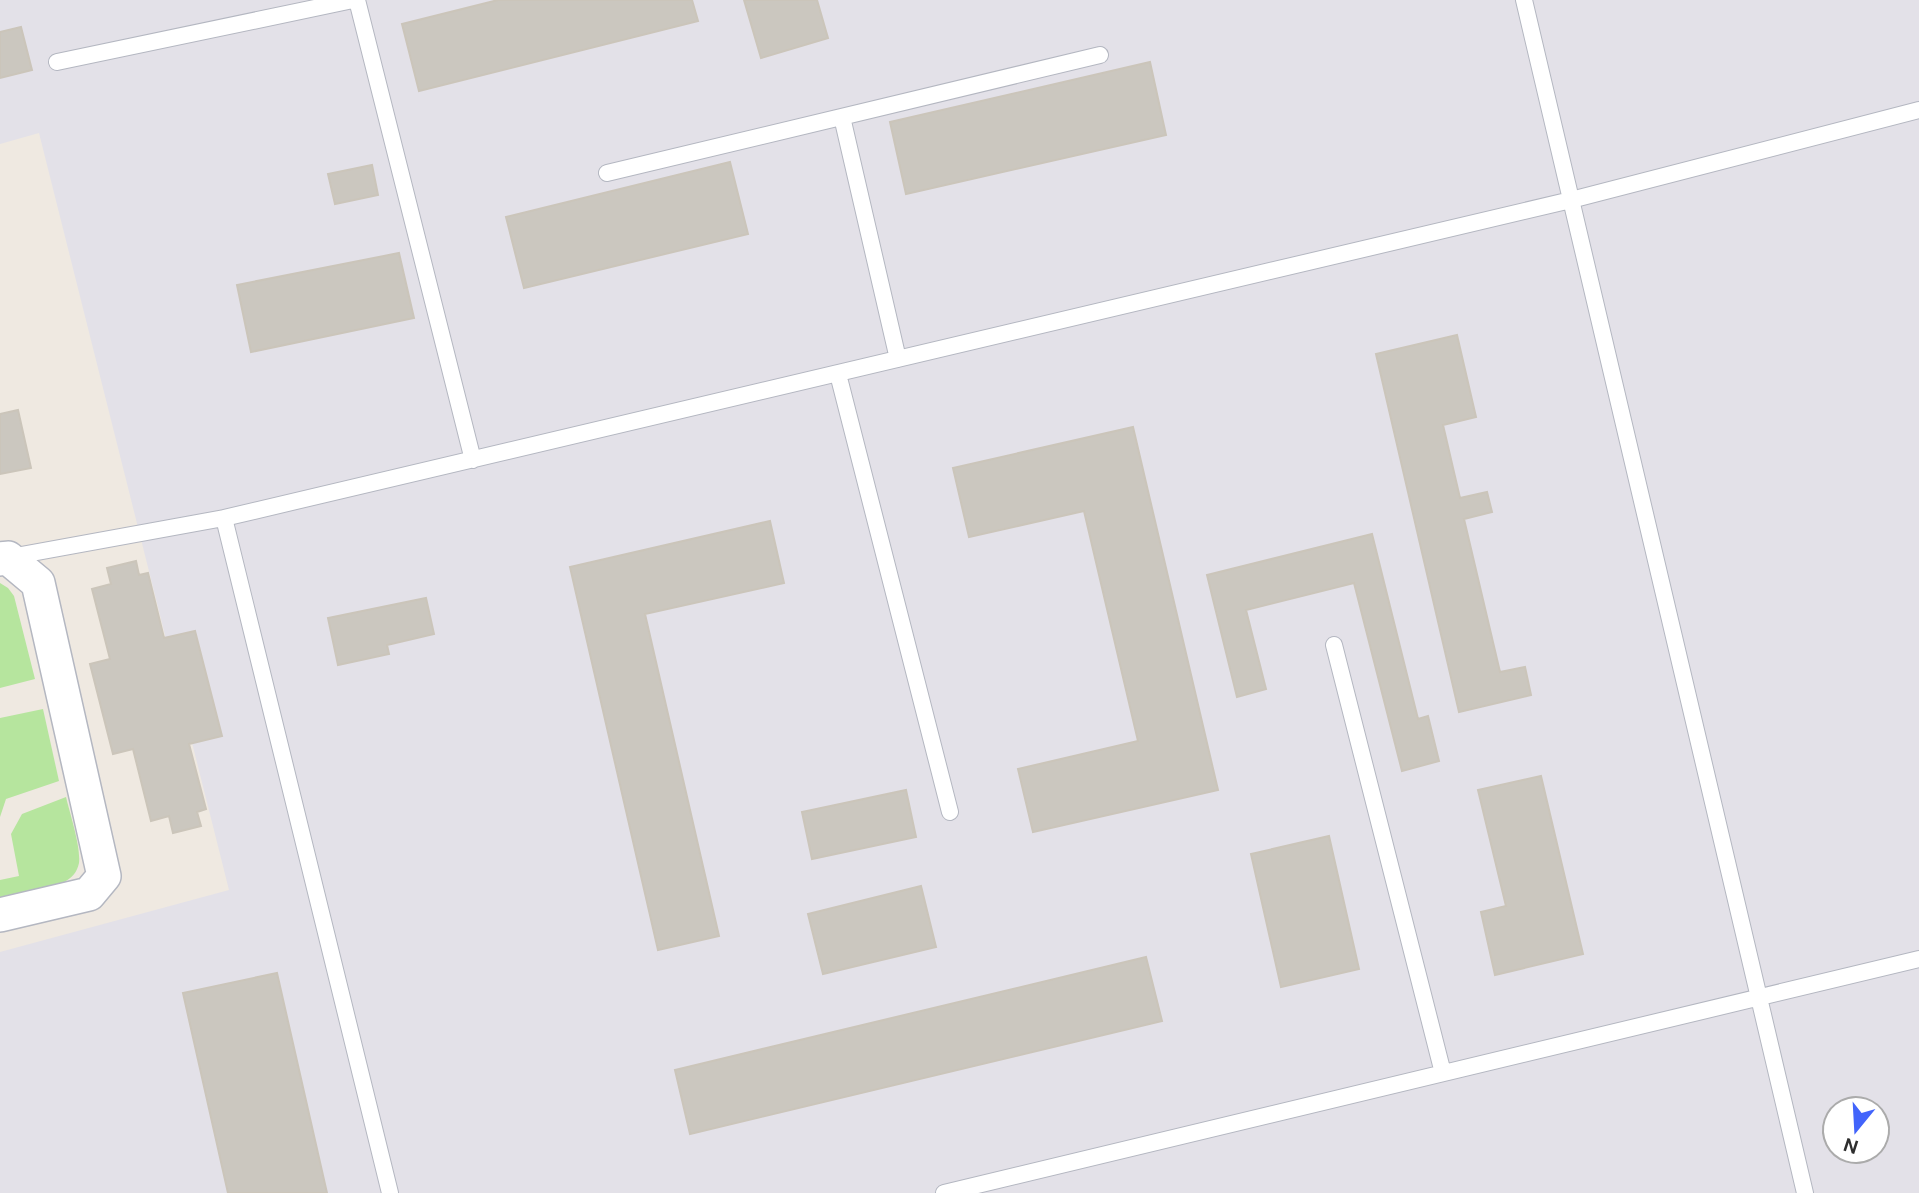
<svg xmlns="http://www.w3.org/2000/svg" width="1919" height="1193" font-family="'DM Sans',sans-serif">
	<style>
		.industrial { fill: #e3e1e8; fill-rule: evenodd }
		.green { fill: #b6e59e }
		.building { fill: #cbc7bf; stroke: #cbc5ba; stroke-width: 2 }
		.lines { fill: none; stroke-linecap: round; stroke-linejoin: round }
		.service-casing { stroke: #b4b7c1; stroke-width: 18 }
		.minor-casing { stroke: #b4b7c1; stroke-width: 36 }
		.service { stroke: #fff; stroke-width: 16 }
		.minor { stroke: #fff; stroke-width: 33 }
	</style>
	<rect width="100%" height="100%" fill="#efe9e1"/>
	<path class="industrial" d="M0 0H1919V1193H0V952L229 890 39 133 0 144ZM1835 1109H1877V1151H1835Z"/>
	<path class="green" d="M0 583 8 588 14 596 35 679 0 688Z
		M43 709 59 781 6 799 0 817V718Z
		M66 797C70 814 81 847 79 863 77 873 71 879 62 883L0 898V880L19 876 11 834 22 814Z"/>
	<path class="building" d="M498 0H692L698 21 419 91 402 24Z
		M744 0H817L828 38 761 58Z
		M21 27 32 70 0 78V32Z
		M1150 62 1166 135 906 194 890 122Z
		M730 162 748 234 524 288 506 217Z
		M372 165 378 195 335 204 328 174Z
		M399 253 414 318 251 352 237 285Z
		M1457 335 1476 417 1443 425 1460 498 1487 492 1492 512 1464 519 1500 672 1525 667 1531 695 1459 712 1376 354Z
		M18 410 31 468 0 474V414Z
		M1133 427 1218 790 1033 832 1018 769 1138 741 1084 511 969 537 953 468Z
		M770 521 784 583 645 614 719 936 658 950 570 567Z
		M1372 534 1418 719 1428 716 1439 761 1402 771 1354 583 1246 610 1266 689 1237 697 1207 575Z
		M136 561 139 575 148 573 164 638 195 631 222 736 189 744 206 809 197 812 201 826 173 833 169 816 151 821 133 749 113 754 90 664 110 659 92 589 111 584 107 568Z
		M426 598 434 634 387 645 389 654 338 665 328 618Z
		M1541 776 1583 954 1495 975 1481 912 1506 906 1478 790Z
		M906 790 916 837 812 859 802 812Z
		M1329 836 1359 969 1281 987 1251 854Z
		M921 886 936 947 823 974 808 914Z
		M1146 957 1162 1021 690 1134 675 1070Z
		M277 973 327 1193H228L183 993Z"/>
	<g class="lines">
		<g class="service-casing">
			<path id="service" d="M357 0 473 460
				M1524 0 1805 1193
				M57 62 353 0
				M842 117 898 359
				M607 173 1100 55
				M838 374 950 812
				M224 518 390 1193
				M10 557 224 518 1571 200 1919 110
				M1334 645 1443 1073
				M944 1193 1919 959"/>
		</g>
		<g class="minor-casing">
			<path id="minor" d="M0 559 8 558 38 583 104 876 89 894 0 915"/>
		</g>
		<use href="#service" class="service"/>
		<use href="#minor" class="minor"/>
	</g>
	<g transform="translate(1856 1130) rotate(198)"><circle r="33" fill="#ffffff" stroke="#ababab" stroke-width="2"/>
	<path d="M0-5L12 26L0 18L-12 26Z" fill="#4264fb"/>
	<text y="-10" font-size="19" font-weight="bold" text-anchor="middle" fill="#2e2e2e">N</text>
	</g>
</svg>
